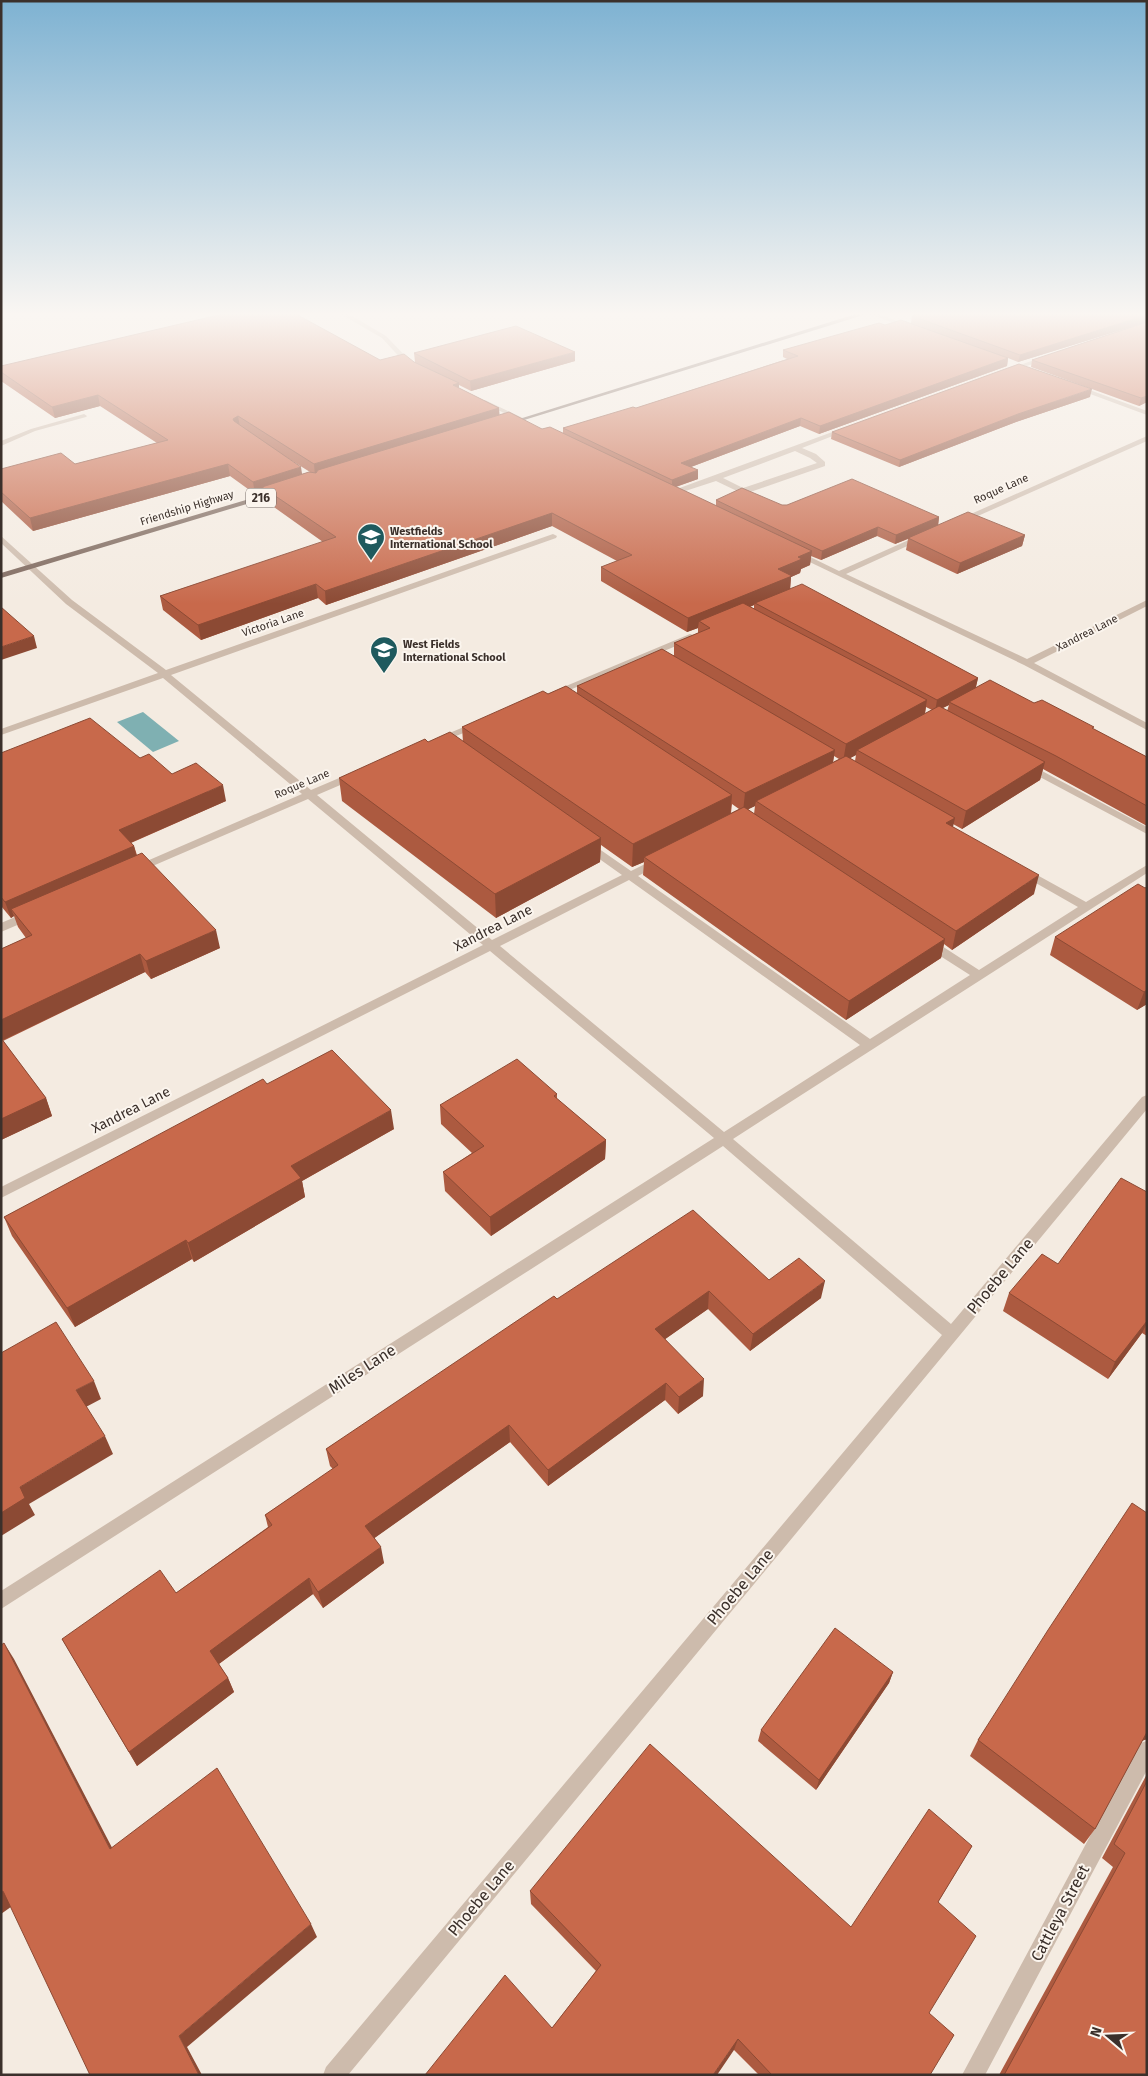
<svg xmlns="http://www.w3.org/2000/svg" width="1148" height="2076" font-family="'Fira Sans',sans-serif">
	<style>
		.water { fill: #7fb0b2 }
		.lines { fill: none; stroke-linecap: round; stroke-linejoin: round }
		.lane { fill: #cdbbac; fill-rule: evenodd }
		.street { fill: #cdbbac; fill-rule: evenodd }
		.primary { fill: #7d675c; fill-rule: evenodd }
		.wall { fill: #ac5a40; fill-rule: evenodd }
		.shaded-wall { fill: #8c4a34 }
		.building { fill: #c8694b; stroke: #8c4a34 }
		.labels { text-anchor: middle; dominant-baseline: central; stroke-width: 4; stroke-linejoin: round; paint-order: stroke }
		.far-street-label { font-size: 11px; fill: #3b302b; stroke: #fbf5ee }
		.far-poi-label { font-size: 11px; font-weight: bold; fill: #3b302b; stroke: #fbf5ee; text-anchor: start }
		.shield { fill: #fbf5ee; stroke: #756b66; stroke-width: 1 }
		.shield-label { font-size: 12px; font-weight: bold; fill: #3b302b }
		.street-label { font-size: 14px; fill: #3b302b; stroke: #fbf5ee }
		.near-street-label { font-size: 16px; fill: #3b302b; stroke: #fbf5ee }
	</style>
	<rect width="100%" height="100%" fill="#f4ebe1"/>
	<path class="water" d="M143 712 179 741 153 752 117 722Z"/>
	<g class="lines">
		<path class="lane" d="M84 414 87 416 86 417 35 431 1 446V441L31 429Z"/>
		<path class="street" d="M339 313H347L386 336 413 364V366H409L405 363 382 338Z
			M867 313H877L912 327 907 328Z
			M1046 356 1048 359 1008 372 1005 370Z
			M1076 385 1147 411V415L1074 388 1073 387Z
			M485 400 525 419 526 420 521 421 483 403V401Z
			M846 427 848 428V430L802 448 816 454 825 462V466L736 497 732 495 737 491 716 481 673 495 666 493ZM795 451 810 458 817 463 743 488 723 478Z
			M1147 436V441L962 523 955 521Z
			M553 534 557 536 556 538 171 675 311 790 351 773H359V777L317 795 492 940 622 875 584 848 583 846 584 844H592L631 871 655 859H663L664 861 663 863 638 876 870 1039 970 975 923 945 921 942 923 939H931L979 970 1078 907 1020 874 1018 872 1020 870H1028L1086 902 1147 865V873L733 1139 951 1324 1142 1097 1147 1095V1109L348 2075H323L326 2067 942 1335 723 1146 1 1609V1591L714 1138 490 951 1 1198V1187L483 945 308 799 141 871H133L132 869 133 867 302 794 163 678 1 735V729L158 673 66 604 1 543V536L72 600 166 670ZM629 880 860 1045 724 1132 500 946Z
			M920 535 927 537 846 574 1027 659 1147 600V606L1034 663 1147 723V730L1024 665 793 554 800 552 839 571Z
			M690 634 693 635V639L555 696 552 697 547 694Z
			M478 721 483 724 481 726 441 742 438 743 433 740Z
			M1027 763 1147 827V834L1023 768V764Z
			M32 910 38 914 36 917 1 932V923Z
			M1147 1741V1770L985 2075H962L1140 1743Z"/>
		<path class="primary" d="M859 313H870L508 425 503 424Z
			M276 491 283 493 1 578V573Z"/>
	</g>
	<path class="wall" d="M1147 313V322L1018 362 1008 358 1007 366 819 434 800 426 691 467 698 479 676 487 716 506V500L939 517 938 525 1025 535 1022 546 957 574 906 550 908 539 895 544 877 536 821 560 811 556 810 565 801 569 800 573 791 577 790 589 978 678 976 687 1034 703 1093 729 1147 757V826L1043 769 1040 780 962 829 953 824V827L1034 894 952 950 944 944 941 958 846 1020 643 875 644 862 632 867 601 845 600 862 496 918 342 801 339 778 428 742H463L462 727 548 694H577V686L674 655V643L698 633V628L687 632 601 581V567L617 561 552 526 326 605 318 598 201 640 163 610 160 596 323 542 264 500 262 492 255 494 230 476 33 531 1 501V469L75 464 157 443 100 406 55 418 1 381V366L380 360 415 362 414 353 575 361 471 391 459 385V388L499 408V415L542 429 563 433V428L636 408 787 359 783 357V350L885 325 911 323 912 316ZM286 457 310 472 302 474ZM754 605V609L750 607ZM949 705 947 711 942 708ZM926 707 932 710 925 714ZM856 755 855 761 850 758ZM834 756 839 759 833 762ZM732 804 739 809 731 813ZM755 806 754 814 748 809Z
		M1147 322V402L1139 406 1031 367 1032 360Z
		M1090 397 1016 422 899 467 831 439 832 432Z
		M1 753 140 758 226 801 131 843 134 846 137 855 220 948 151 979 145 972 3 1041 46 1098 52 1116 1 1140V949L26 938 18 927 14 916 11 918 1 906Z
		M1145 888 1147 1004 1137 1010 1050 955 1055 937Z
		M267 1084 394 1129 302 1181 305 1197 194 1262 192 1259 75 1327 12 1236 4 1217Z
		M557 1094V1099L606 1140 605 1159 491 1236 445 1191 443 1172 472 1153 441 1124 440 1105Z
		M1147 1192V1336L1142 1333 1108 1379 1003 1311 1009 1293 1058 1264Z
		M769 1280 821 1298 750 1351 708 1309 665 1339 703 1396 678 1414 665 1400 548 1486 510 1442 374 1538 384 1563 323 1608 313 1594 219 1664 228 1678 234 1692 137 1766 62 1639 176 1593 268 1527 265 1515 333 1469 330 1466 326 1449 557 1299Z
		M1147 1513V1739L1142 1741 1095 1829 1084 1844 970 1756 978 1740Z
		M893 1672 889 1683 816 1790 758 1741 761 1730Z
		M1147 1774V2075H999L1113 1867 1102 1858Z
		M972 1846 938 1902 929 2013 930 2075H759L734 2050 552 2028 596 1971 531 1904 530 1891 851 1927Z"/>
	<path class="shaded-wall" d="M1147 315V322L1018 362 1020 355Z
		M575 352V361L471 391 470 381Z
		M1008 358 1007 366 819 434 820 426Z
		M459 383V395L453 385Z
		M1092 389 1090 397 1016 422 899 467 900 460 1018 414Z
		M98 395 100 406 55 418 52 407Z
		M1147 396V402L1139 406 1141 398Z
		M499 408 500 420 315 476 314 464Z
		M238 416 240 427 235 430 233 419Z
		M801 418 800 426 680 471 681 463Z
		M228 464 230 476 33 531 30 518Z
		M301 467 303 480 262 487V492L255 494 253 482Z
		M698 470V479L672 488V480Z
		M552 513V526L326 605 325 591Z
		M939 517 938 526 895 544 896 535Z
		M878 527 877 536 821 560 822 551Z
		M1025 535 1022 546 957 574 960 563Z
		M812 551 810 565 801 569 800 573 791 577 790 590 755 603 754 605 705 625 699 621 698 628 687 632 688 618 798 557Z
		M316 584 318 598 201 640 198 625Z
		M34 636 37 648 1 660V647Z
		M978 678 975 690 949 702V705L935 712 937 700Z
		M927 700 924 718 857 750 856 755 843 762 846 744Z
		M835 750 832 768 756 801 755 806 743 812 745 793Z
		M1045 762 1040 780 962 829 966 811Z
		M223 785 226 801 123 846 119 830Z
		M732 795 730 819 644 857V862L632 867 633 844Z
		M955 818 951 836 946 823Z
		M601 838 600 862 496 918 495 894Z
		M134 846 138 862 11 909 14 916 11 918 5 902Z
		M1039 875 1034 894 952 950 956 931Z
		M216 930 220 948 151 979 146 961Z
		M945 939 941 958 846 1020 849 1001Z
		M140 954 145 972 1 1041V1020Z
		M1147 990V1004L1137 1010 1144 992Z
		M46 1098 52 1116 1 1140V1119Z
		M391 1110 394 1129 302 1181 305 1197 194 1262 188 1243 291 1166Z
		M606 1140 605 1159 491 1236 490 1217Z
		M186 1240 192 1259 75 1327 67 1308Z
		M825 1281 821 1298 750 1351 753 1334Z
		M709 1291 708 1309 654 1347 655 1329Z
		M1147 1321V1323L1142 1333 1108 1379 1115 1362Z
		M704 1379 703 1396 678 1414 679 1397Z
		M94 1381 101 1399 84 1408 76 1390Z
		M666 1383 665 1400 548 1486V1470Z
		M509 1425 510 1442 369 1542 365 1526Z
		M105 1436 113 1454 29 1504 35 1515 1 1536V1513L20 1487Z
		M381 1547 384 1563 323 1608 318 1592Z
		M309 1578 313 1594 216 1666 210 1651Z
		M4 1643 14 1659 120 1863 110 1849Z
		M893 1672 889 1683 816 1790 819 1780Z
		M228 1678 234 1692 137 1766 129 1752Z
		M1147 1730V1739L1138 1742Z
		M3 1891 15 1904 1 1914V1892Z
		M311 1924 317 1937 187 2047 202 2075H199L179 2036Z
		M738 2039 734 2050 717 2075H713Z"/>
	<path class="building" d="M227 313H294L380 360 404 354 414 362 459 383 453 385 499 408 314 464 238 416 233 419 234 421 301 467 253 482 228 464 30 518 1 492V469L61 453 75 464 168 440 98 395 52 407 1 372V366Z
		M920 313H1147V315L1020 355 912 316Z
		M901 320 1008 358 820 426 801 418 681 463 698 470 672 480 563 428 633 407 636 408 798 356 783 350 879 323 885 325Z
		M1147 322V396L1141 398 1032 360Z
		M516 326 575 352 470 381 414 353Z
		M1019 364 1092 389 1018 414 900 460 832 432Z
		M509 412 542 429 550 427 812 551 798 557 802 559 778 569 792 576 688 618 601 567 632 555 552 513 325 591 316 584 198 625 160 596 336 537 262 487 309 472 316 473 318 470Z
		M852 479 939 517 896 535 878 527 822 551 716 500 742 488 782 505H787Z
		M968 512 1025 535 960 563 908 538Z
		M802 584 978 678 937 700 755 603Z
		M743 603 927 700 846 744 674 643 710 628 699 621Z
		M1 607 34 636 1 647Z
		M662 649 835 750 745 793 577 686Z
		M990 680 1034 703 1042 700 1094 727 1092 728 1147 757V806L1056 756 949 702Z
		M566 686 732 795 633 844 462 727 543 691 548 694Z
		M939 706 1045 762 966 811 857 750Z
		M90 718 140 758 149 754 172 774 196 763 223 785 119 830 134 846 5 902 1 897V753Z
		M450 732 601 838 495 894 339 778 425 739 428 742Z
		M846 756 955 818 946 823 1039 875 956 931 756 801Z
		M744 807 945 939 849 1001 644 857Z
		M142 853 216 930 146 961 140 954 1 1020V949L32 935 11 909Z
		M1138 884 1145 888 1147 887V990L1144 992 1055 937Z
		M1 1038 46 1098 1 1119Z
		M332 1050 391 1110 291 1166 301 1178 188 1243 186 1240 67 1308 4 1217 263 1079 267 1084Z
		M517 1059 557 1094 554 1096 606 1140 490 1217 443 1172 484 1146 440 1105Z
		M1121 1178 1147 1192V1321L1115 1362 1009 1293 1042 1254 1058 1264Z
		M693 1210 769 1280 799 1258 825 1281 753 1334 709 1291 655 1329 704 1379 679 1397 666 1383 548 1470 509 1425 365 1526 381 1547 318 1592 309 1578 210 1651 228 1678 129 1752 62 1639 160 1570 176 1593 272 1525 265 1515 338 1465 326 1449 554 1296 557 1299Z
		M56 1322 94 1381 76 1390 105 1436 20 1487 25 1498 1 1513V1353Z
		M1132 1503 1147 1513V1732L1095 1829 978 1740 1048 1630Z
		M835 1628 893 1672 819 1780 761 1730Z
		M4 1643 110 1849 217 1768 311 1924 179 2036 199 2075H90L3 1891 1 1892V1645Z
		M650 1744 851 1927 929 1809 972 1846 938 1902 976 1936 929 2013 954 2035 930 2075H772L738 2039 713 2075H425L505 1975 552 2028 601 1965 530 1891Z
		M1147 1781V2075H1004L1125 1853 1114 1844Z"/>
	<linearGradient id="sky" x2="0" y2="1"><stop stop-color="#7eb2d2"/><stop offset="0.52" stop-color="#faf6f2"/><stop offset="1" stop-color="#faf6f2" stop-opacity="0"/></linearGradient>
	<rect width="1148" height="604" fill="url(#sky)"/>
	<defs>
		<g id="school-pin" transform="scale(1.4375)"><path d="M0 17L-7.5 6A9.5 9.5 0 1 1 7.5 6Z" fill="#1f5a5e" stroke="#fbf5ee"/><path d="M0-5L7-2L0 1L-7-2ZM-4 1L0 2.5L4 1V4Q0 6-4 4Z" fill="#fff"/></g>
	</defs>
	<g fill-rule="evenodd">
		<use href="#school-pin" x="371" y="537"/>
		<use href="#school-pin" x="384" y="650"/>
	</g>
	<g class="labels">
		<g class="far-street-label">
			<text transform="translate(1001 489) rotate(-24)">Roque Lane</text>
			<text transform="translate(187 508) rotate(-17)">Friendship Highway</text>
			<text transform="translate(273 623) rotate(-19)">Victoria Lane</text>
			<text transform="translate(1087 633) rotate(-27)">Xandrea Lane</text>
			<text transform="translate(302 784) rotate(-23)">Roque Lane</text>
		</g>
		<g class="far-poi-label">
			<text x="390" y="531">Westfields<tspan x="390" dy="13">International School</tspan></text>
			<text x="403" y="644">West Fields<tspan x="403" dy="13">International School</tspan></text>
		</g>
		<rect class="shield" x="246" y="488.5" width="30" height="19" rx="4"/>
		<g class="shield-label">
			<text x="261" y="498">216</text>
		</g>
		<g class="street-label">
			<text transform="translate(493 928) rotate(-27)">Xandrea Lane</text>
			<text transform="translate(131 1110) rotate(-27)">Xandrea Lane</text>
		</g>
		<g class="near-street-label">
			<text transform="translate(1000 1276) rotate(-50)">Phoebe Lane</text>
			<text transform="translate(362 1369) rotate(-33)">Miles Lane</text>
			<text transform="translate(740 1587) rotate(-50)">Phoebe Lane</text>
			<text transform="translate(481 1898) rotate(-50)">Phoebe Lane</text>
			<text transform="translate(1060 1913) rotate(-62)">Cattleya Street</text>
		</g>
	</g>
	<rect width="1148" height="2076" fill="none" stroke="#3b302b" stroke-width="5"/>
	<g transform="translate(1108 2036) rotate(289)" stroke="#fbf5ee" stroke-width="4" paint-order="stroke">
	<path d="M0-4L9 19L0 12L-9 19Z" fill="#3b302b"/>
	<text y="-8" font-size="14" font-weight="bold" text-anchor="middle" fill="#3b302b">N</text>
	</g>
</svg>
